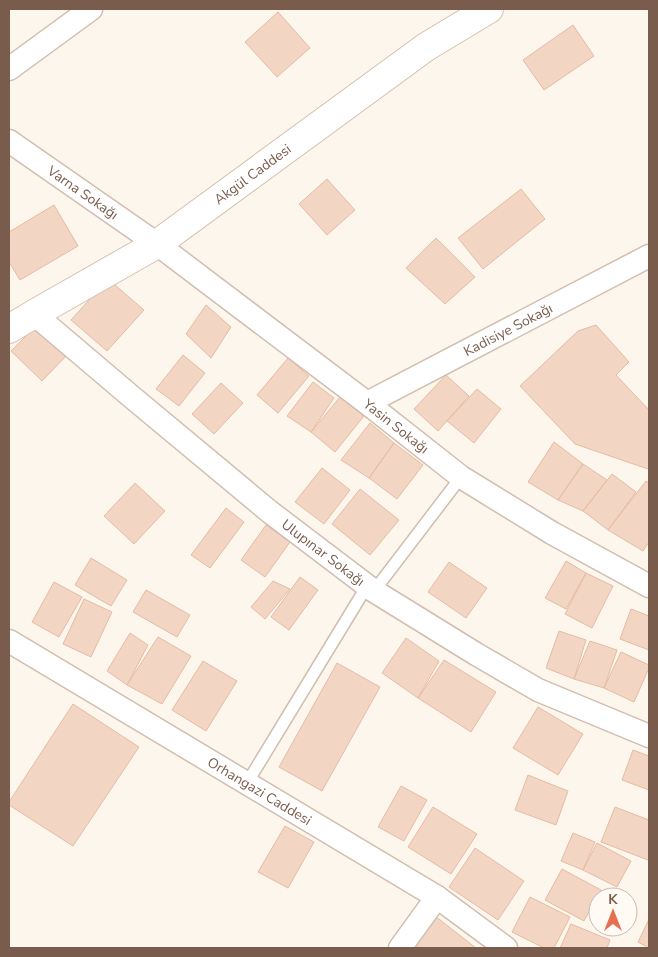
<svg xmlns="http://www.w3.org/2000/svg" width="658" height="957" font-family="'Nunito Sans',sans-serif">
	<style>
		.building { fill: #f3d5c3; stroke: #e6bba3 }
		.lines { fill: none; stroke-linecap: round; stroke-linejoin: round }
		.lane-casing { stroke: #d1beb0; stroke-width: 14 }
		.street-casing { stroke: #d1beb0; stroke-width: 25 }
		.secondary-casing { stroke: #d6c0b0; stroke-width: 30 }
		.lane { stroke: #fff; stroke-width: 11 }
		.street { stroke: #fff; stroke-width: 22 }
		.secondary { stroke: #fff; stroke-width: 28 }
		.labels { text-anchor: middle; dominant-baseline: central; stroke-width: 4; stroke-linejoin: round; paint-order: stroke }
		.street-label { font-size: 14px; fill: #7a5c4d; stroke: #fffaf3 }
	</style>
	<rect width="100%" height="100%" fill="#fdf6ec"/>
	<path class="building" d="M278 12 310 48 277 77 245 42Z
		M573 25 594 56 544 90 523 60Z
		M327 179 355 210 327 235 299 204Z
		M521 189 545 219 483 269 458 238Z
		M54 205 78 246 20 280 9 262V232Z
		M436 238 475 277 445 304 406 268Z
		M108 279 144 310 107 351 71 320Z
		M206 305 231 327 211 358 186 334Z
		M596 325 629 362 616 375 649 410V468L648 469 575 444 520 386 578 331Z
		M36 326 67 355 42 381 11 351Z
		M183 355 205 373 179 406 156 389Z
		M288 358 309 376 278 413 257 395Z
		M446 375 469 396 438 431 414 409Z
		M313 382 334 398 311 432 287 416Z
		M221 383 243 403 214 434 192 414Z
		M477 389 501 409 474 443 447 421Z
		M340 397 364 416 335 452 311 432Z
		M370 423 394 443 369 478 341 460Z
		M554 442 583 464 558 500 528 482Z
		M394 443 423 465 397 499 369 478Z
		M583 464 607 480 583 511 558 500Z
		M322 468 350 490 324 524 295 502Z
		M612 474 636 492 608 530 583 511Z
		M646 481 649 483V542L643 551 608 530Z
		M135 483 165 511 134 544 104 516Z
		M360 489 399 520 370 555 332 524Z
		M226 508 244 522 210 568 191 555Z
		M266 525 290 542 265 577 241 560Z
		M91 558 127 580 111 606 75 585Z
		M566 561 586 573 566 609 545 598Z
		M449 562 487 588 466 618 428 592Z
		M586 573 613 586 592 628 565 614Z
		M300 577 318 590 289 630 271 617Z
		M273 581 290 589 265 619 251 607Z
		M54 582 82 597 59 637 32 622Z
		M146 590 190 615 177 637 133 612Z
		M84 599 112 612 91 657 63 644Z
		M631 609 649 616V650L620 639Z
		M559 631 586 640 574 679 546 668Z
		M130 633 148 645 127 685 107 671Z
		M158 637 191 656 162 704 127 685Z
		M406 638 439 661 418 698 382 673Z
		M590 641 617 650 604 688 574 679Z
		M621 652 649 665V668L634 702 604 688Z
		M444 660 496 692 471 732 418 698Z
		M203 661 237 681 206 731 172 710Z
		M337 663 380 687 322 791 279 767Z
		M73 704 139 747 73 846 9 805V802Z
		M538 707 583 734 558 775 513 748Z
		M633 750 649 756V790L622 780Z
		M528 775 568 791 556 825 515 810Z
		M401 786 427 800 404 841 378 827Z
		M433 807 477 834 451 874 408 847Z
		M615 807 649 820V858L648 860 601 842Z
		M285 826 314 842 288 888 258 872Z
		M573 833 595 842 583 870 561 861Z
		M597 843 631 861 617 887 583 870Z
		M475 848 524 881 498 920 449 887Z
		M562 869 601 890 584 921 545 900Z
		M530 897 570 917 554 948H544L512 932Z
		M435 916 476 948H409Z
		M649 919V948L638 942Z
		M571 924 610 940 607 948H560Z"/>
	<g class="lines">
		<g class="lane-casing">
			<path id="lane" d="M374 591 461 477
				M247 783 367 586"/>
		</g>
		<g class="street-casing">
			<g id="street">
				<path d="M9 69 91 9"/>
				<path id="s1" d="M9 141 157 244 367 403 461 477 552 533 649 586"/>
				<path id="s2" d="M34 314 133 398 270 512 374 591 476 654 538 690 649 736"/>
				<path id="s3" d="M367 403 649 256"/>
				<path id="s4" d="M9 641 437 897 506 948"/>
				<path d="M400 948 437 897"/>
			</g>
		</g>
		<g class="secondary-casing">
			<g id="secondary">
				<path id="s5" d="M9 329 34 314 157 244 426 47 489 9"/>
			</g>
		</g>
		<use href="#lane" class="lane"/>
		<use href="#street" class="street"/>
		<use href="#secondary" class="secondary"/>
	</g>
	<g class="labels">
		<g class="street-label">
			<text stroke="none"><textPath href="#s5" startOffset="289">Akgül Caddesi</textPath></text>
			<text stroke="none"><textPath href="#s1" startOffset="90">Varna Sokağı</textPath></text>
			<text stroke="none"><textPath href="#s3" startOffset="159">Kadisiye Sokağı</textPath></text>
			<text stroke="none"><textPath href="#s1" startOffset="481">Yasin Sokağı</textPath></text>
			<text stroke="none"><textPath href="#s2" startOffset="375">Ulupınar Sokağı</textPath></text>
			<text stroke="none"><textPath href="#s4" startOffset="292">Orhangazi Caddesi</textPath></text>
		</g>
	</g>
	<rect width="658" height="957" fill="none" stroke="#7a5c4d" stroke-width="20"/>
	<g transform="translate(613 912)"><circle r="24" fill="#fffaf3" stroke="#cabbb1"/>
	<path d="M0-4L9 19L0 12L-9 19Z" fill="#e76f51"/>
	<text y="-8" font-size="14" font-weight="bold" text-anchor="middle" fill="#7a5c4d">K</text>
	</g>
</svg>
